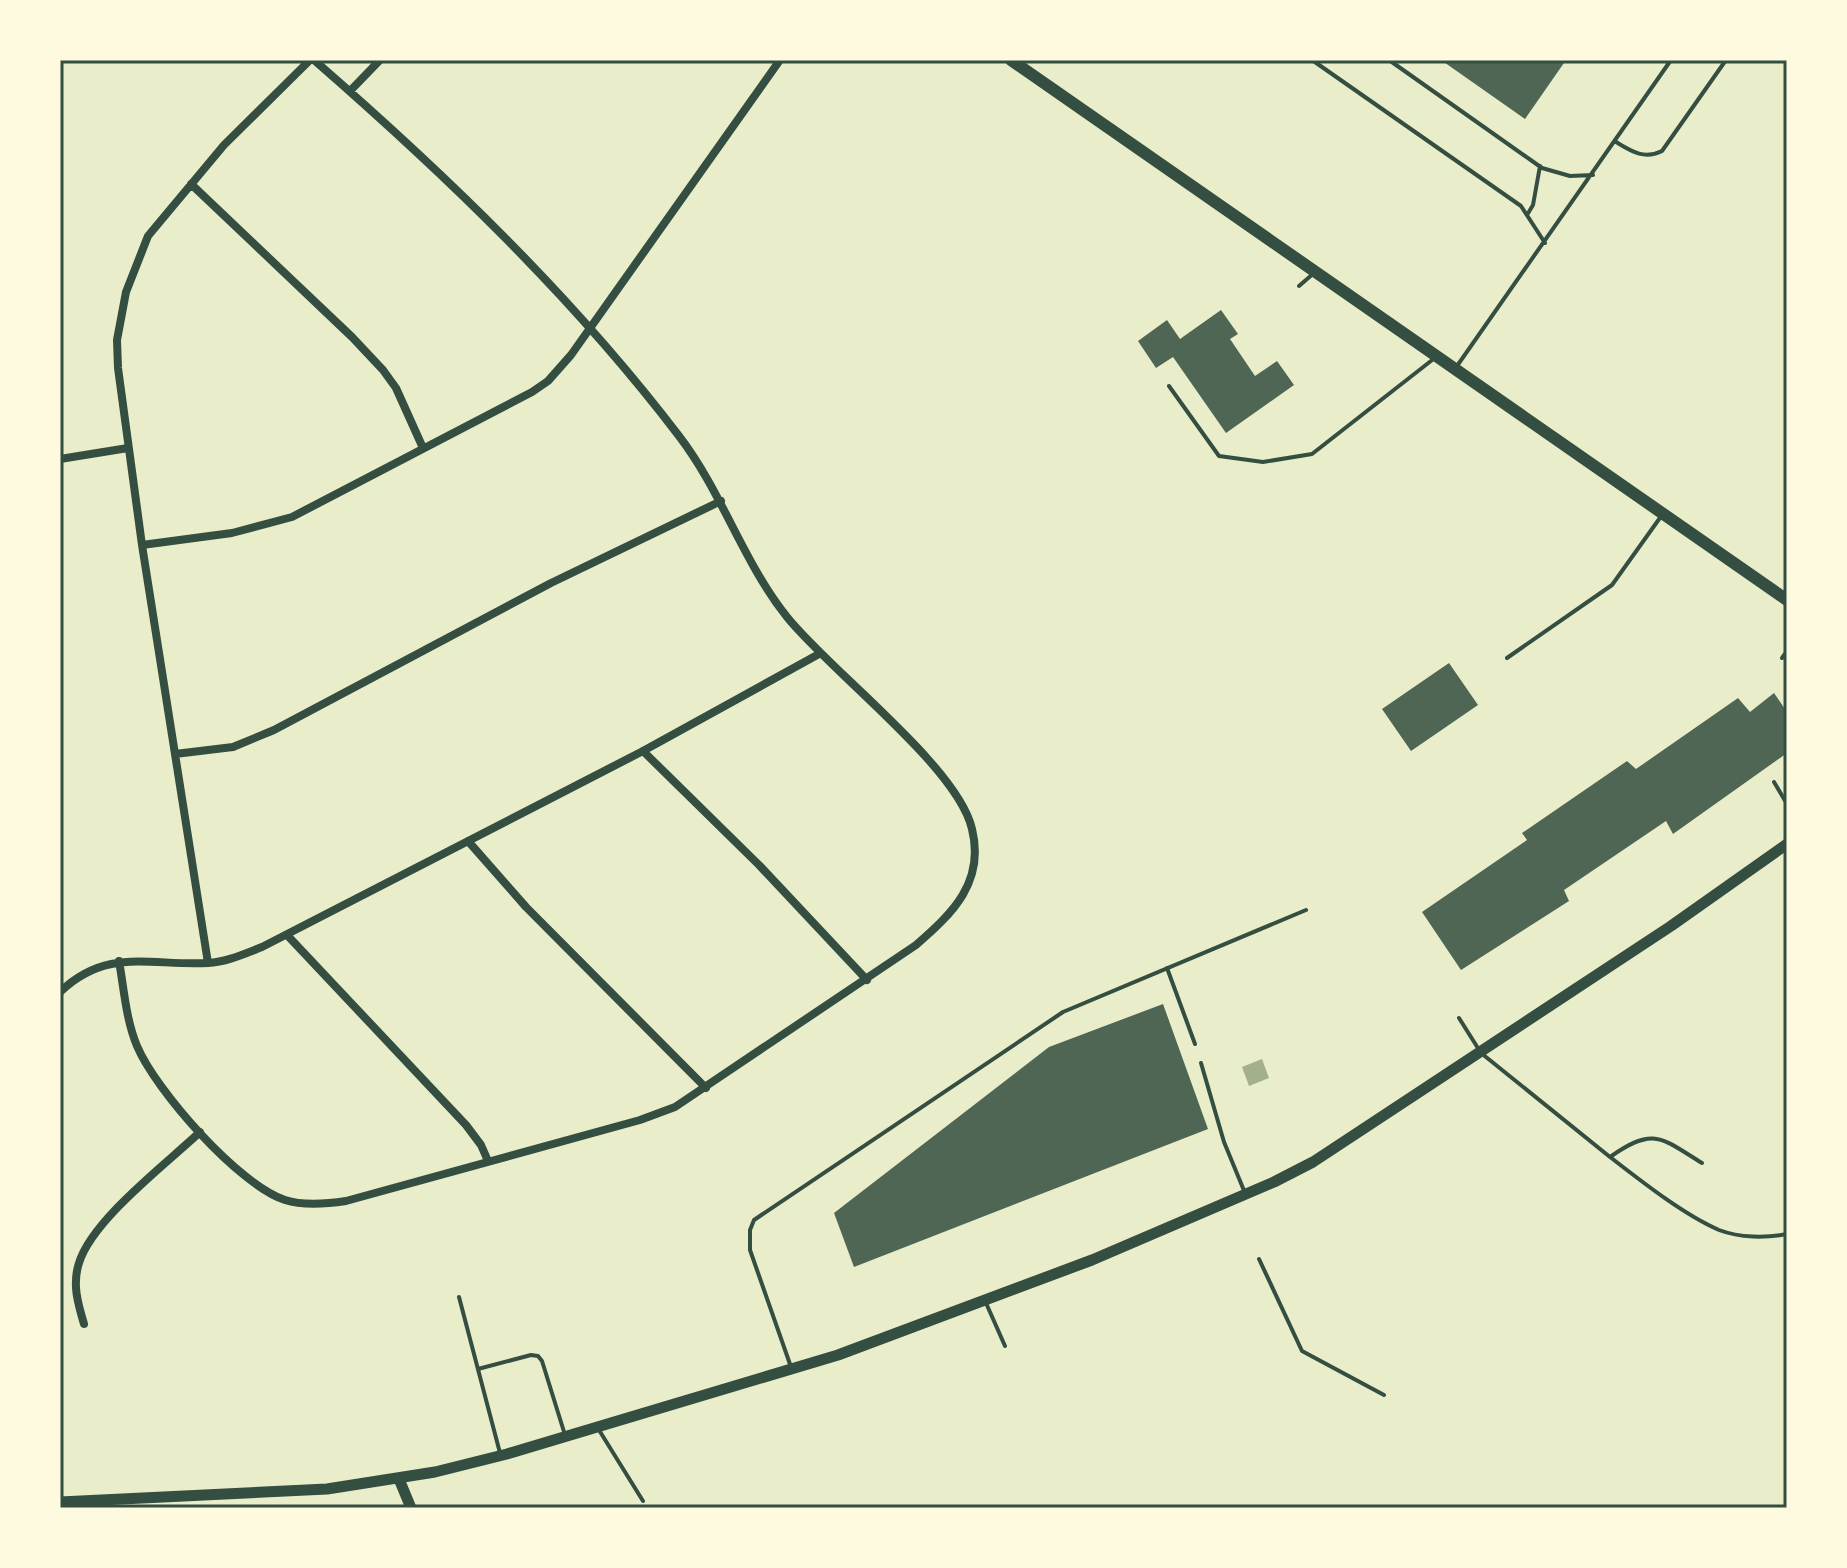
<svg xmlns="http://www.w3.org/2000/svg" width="1847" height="1568" font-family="Inter,sans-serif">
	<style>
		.water { fill: #a3b18a }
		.building { fill: #4f6655 }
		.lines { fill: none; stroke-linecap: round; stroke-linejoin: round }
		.service { stroke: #344e41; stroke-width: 4 }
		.minor { stroke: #344e41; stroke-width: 8 }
		.secondary { stroke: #344e41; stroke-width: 11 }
		.primary { stroke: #344e41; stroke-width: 12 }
		.neatline { fill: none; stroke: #344e41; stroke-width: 3 }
	</style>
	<rect width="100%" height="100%" fill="#e9edc9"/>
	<path class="water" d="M1262 1059 1269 1078 1249 1086 1242 1067Z"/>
	<path class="building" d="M1441 60H1566L1525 119Z
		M1221 310 1238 334 1230 339 1255 376 1277 361 1294 385 1226 433 1173 357 1156 368 1138 341 1167 320 1180 339Z
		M1449 663 1478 705 1411 751 1382 709Z
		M1774 693 1787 712V753L1673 834 1666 821 1564 890 1569 901 1461 970 1422 912 1527 840 1522 833 1627 761 1636 769 1738 698 1750 712Z
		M1163 1004 1208 1129 854 1267 834 1213 1049 1047Z"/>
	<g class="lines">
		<path class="service" d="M1312 60 1521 206 1545 243
			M1389 60 1542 168 1570 176 1593 175
			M1616 142C1631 151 1644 160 1662 151L1726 60
			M1527 215 1533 205 1540 166
			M1299 286 1314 273
			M1457 366 1671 60
			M1169 386 1219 456 1263 462 1312 454 1436 357
			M1507 658 1612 585 1662 515
			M1782 658 1787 651
			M1774 782 1787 804
			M1167 968 1195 1044
			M1459 1018 1481 1053 1610 1157C1654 1126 1661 1138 1702 1163
			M1201 1063 1224 1142 1245 1193
			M1610 1157C1641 1181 1684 1215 1719 1230 1740 1238 1766 1238 1787 1234
			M1259 1259 1302 1351 1384 1395
			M459 1297 500 1453
			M986 1303 1005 1346
			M791 1367 750 1250V1230L754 1220 1063 1012 1306 910
			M478 1369 531 1355 538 1356 542 1361 565 1435
			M599 1430 643 1501"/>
		<path class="minor" d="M350 91 380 60
			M191 184 352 337 383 370 396 388 423 448
			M60 459 128 448
			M142 545 232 533 292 517 532 392 548 381 571 355 780 60
			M643 751 759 865 867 980
			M175 754 233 747 274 730 551 583 721 501
			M468 841 526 907 706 1088
			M287 935 466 1125 481 1145 488 1161
			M119 961C124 989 126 1020 137 1046 156 1091 239 1185 285 1200 304 1206 326 1204 346 1201L640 1120 675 1107 916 945C953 913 985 882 972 829 958 767 831 672 787 617 743 562 722 492 679 436 573 297 446 175 314 60
			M208 963 142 545 118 368 117 340 126 292 148 236 224 145 310 60
			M60 992C107 947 150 966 208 963 226 962 244 954 262 947L643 751 819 654
			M84 1324C78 1304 72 1284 79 1263 92 1220 166 1164 200 1132"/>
		<path class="secondary" d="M399 1479 411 1508
			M60 1502 327 1489 435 1472 507 1454 838 1355 1092 1260 1274 1182 1313 1162 1671 926 1787 844"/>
		<path class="primary" d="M1011 60 1787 600"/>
	</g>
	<rect width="1847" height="1568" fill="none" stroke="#fefae0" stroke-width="124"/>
	<rect x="62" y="62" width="1723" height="1444" class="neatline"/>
</svg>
